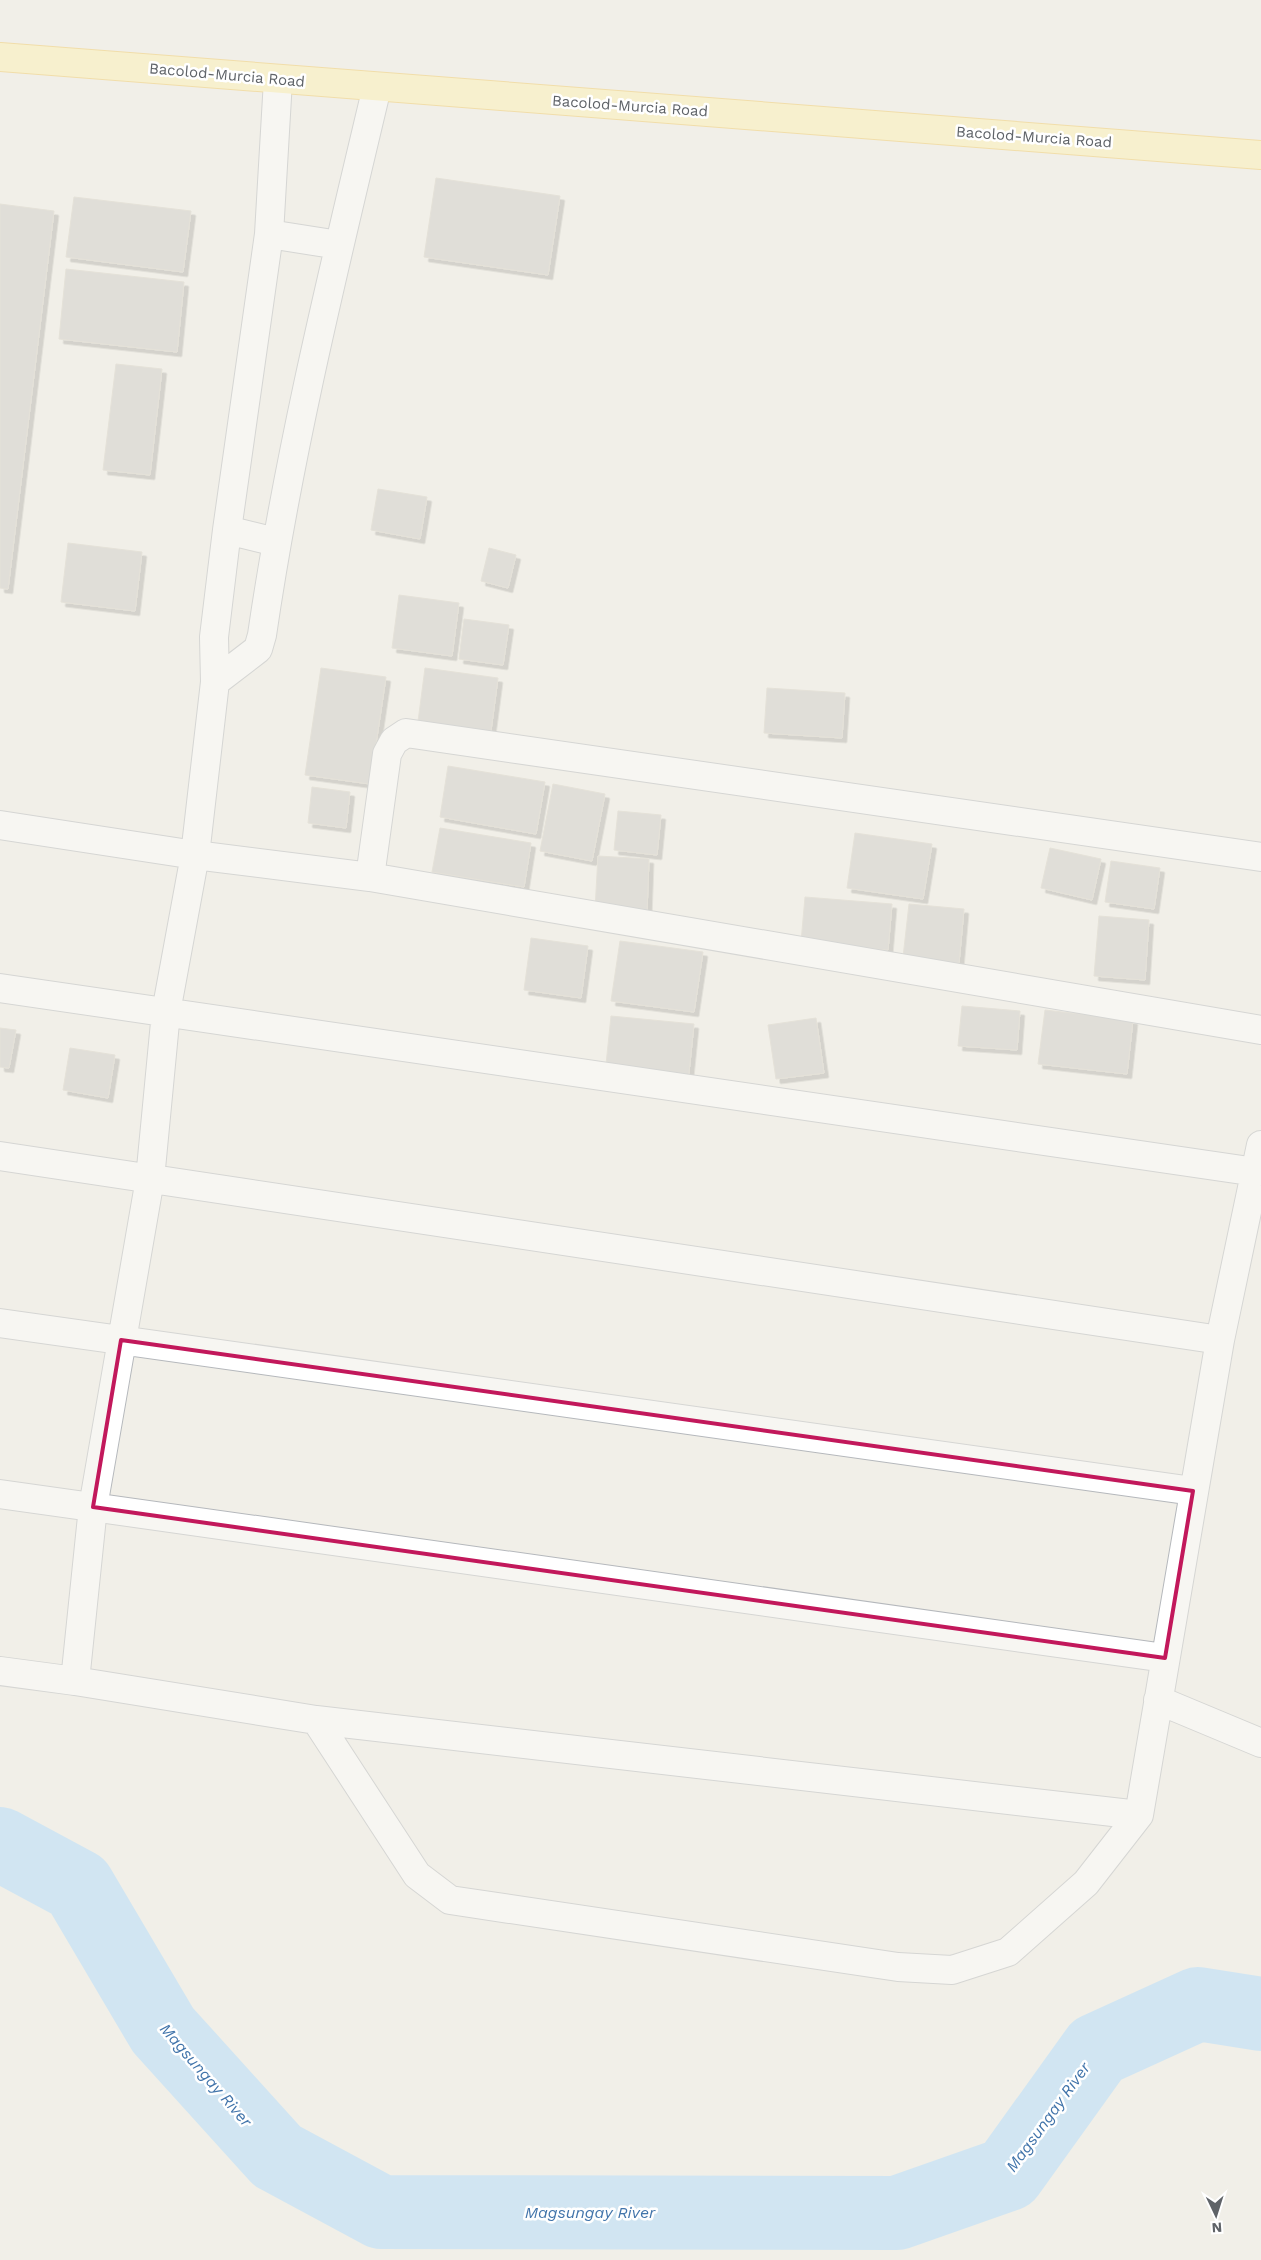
<svg xmlns="http://www.w3.org/2000/svg" width="1261" height="2260" font-family="'Work Sans',sans-serif">
	<style>
		.lines { fill: none; stroke-linecap: round; stroke-linejoin: round }
		.river { stroke: #aadaff; stroke-width: 74 }
		.building { fill: #cccac5; stroke: #d6d1c6; filter: url(#shadow) }
		.minor-casing { stroke: #b5b8bc; stroke-width: 30 }
		.primary-casing { stroke: #f2c960; stroke-width: 30 }
		.minor { stroke: #fff; stroke-width: 28 }
		.primary { stroke: #fff2af; stroke-width: 28 }
		.marked { fill: none; stroke: #c2185b; stroke-width: 4; stroke-linejoin: round }
		.labels { text-anchor: middle; dominant-baseline: central; stroke-width: 5; stroke-linejoin: round; paint-order: stroke }
		.street-label { font-size: 15px; fill: #5f6368; stroke: #fff }
		.water-label { font-size: 16px; font-style: italic; fill: #4174aa; stroke: #fff }
	</style>
	<defs>
		<filter id="shadow"><feDropShadow dx="4.5" dy="4.5" stdDeviation="0" flood-color="#0004"/></filter>
	</defs>
	<rect width="100%" height="100%" fill="#f1efe8"/>
	<g class="lines">
		<path class="river" d="M0 1844 78 1886 163 2030 277 2156 381 2212 897 2213 1008 2174 1097 2050 1198 2004 1261 2014"/>
	</g>
	<path class="building" d="M436 178 560 196 548 275 424 257Z
		M74 197 191 211 183 272 66 257Z
		M0 204 54 211 8 589 0 588Z
		M66 269 184 282 177 352 59 339Z
		M116 364 162 369 150 475 103 470Z
		M378 489 427 497 420 539 371 530Z
		M68 543 142 552 135 611 61 602Z
		M489 548 516 555 508 588 481 581Z
		M399 595 459 603 452 656 392 648Z
		M464 619 509 625 503 665 459 659Z
		M321 668 386 677 370 784 305 775Z
		M425 668 498 678 490 738 417 729Z
		M767 688 845 693 842 738 764 733Z
		M448 766 545 782 536 834 440 817Z
		M553 784 605 794 592 861 540 851Z
		M312 787 350 792 346 828 308 823Z
		M618 811 661 815 657 855 614 850Z
		M440 828 531 843 524 887 432 872Z
		M855 833 932 844 923 899 847 888Z
		M1050 848 1101 859 1092 900 1041 888Z
		M598 856 649 859 647 912 595 909Z
		M1111 861 1160 868 1154 909 1105 902Z
		M805 897 892 904 888 950 801 942Z
		M909 904 964 909 959 963 903 957Z
		M1099 916 1149 920 1145 980 1094 976Z
		M531 938 588 946 581 998 524 990Z
		M620 941 703 952 694 1012 611 1001Z
		M962 1006 1020 1011 1017 1050 958 1046Z
		M1045 1010 1133 1020 1127 1074 1038 1064Z
		M611 1016 694 1024 688 1082 605 1074Z
		M816 1018 824 1073 776 1079 768 1025Z
		M0 1028 16 1030 9 1068 0 1067Z
		M70 1048 115 1055 108 1098 63 1090Z"/>
	<g class="lines">
		<g class="minor-casing">
			<path id="minor" d="M269 234 339 245
				M227 530 276 542
				M215 682 258 649 262 635C289 450 334 268 377 87
				M0 825 195 855 370 877 1261 1030
				M370 877 387 754 394 741 406 733 1261 857
				M0 988 1256 1172
				M0 1156 1220 1340
				M0 1323 1193 1491
				M0 1494 1165 1658
				M0 1671 75 1681 316 1720 1139 1815
				M75 1681 93 1507 150 1179 166 1012 195 855 215 682 214 637 227 530 269 234 278 80
				M1158 1700 1261 1743
				M316 1720 417 1875 450 1900 898 1967 952 1970 1008 1952 1086 1883 1139 1815 1220 1340 1261 1145"/>
		</g>
		<g class="primary-casing">
			<path id="primary" d="M0 57 1261 155"/>
		</g>
		<use href="#minor" class="minor"/>
		<use href="#primary" class="primary"/>
	</g>
	<path d="M0 0H1261V2260H0ZM121 1340 1193 1491 1165 1658 93 1507Z" fill="#f1efe8" fill-opacity=".55" fill-rule="evenodd"/>
	<path class="marked" d="M121 1340 1193 1491 1165 1658 93 1507Z"/>
	<g class="labels">
		<g class="street-label">
			<text transform="translate(227 75) rotate(5)">Bacolod-Murcia Road</text>
			<text transform="translate(630 106) rotate(4)">Bacolod-Murcia Road</text>
			<text transform="translate(1034 137) rotate(4)">Bacolod-Murcia Road</text>
		</g>
		<g class="water-label">
			<text transform="translate(206 2075) rotate(49)">Magsungay River</text>
			<text transform="translate(1048 2117) rotate(-54)">Magsungay River</text>
			<text x="590" y="2212">Magsungay River</text>
		</g>
	</g>
	<g transform="translate(1216 2215) rotate(176)" stroke="#ffffff" stroke-width="4" paint-order="stroke">
	<path d="M0-4L9 19L0 12L-9 19Z" fill="#5f6368"/>
	<text y="-8" font-size="14" font-weight="bold" text-anchor="middle" fill="#5f6368">N</text>
	</g>
</svg>
